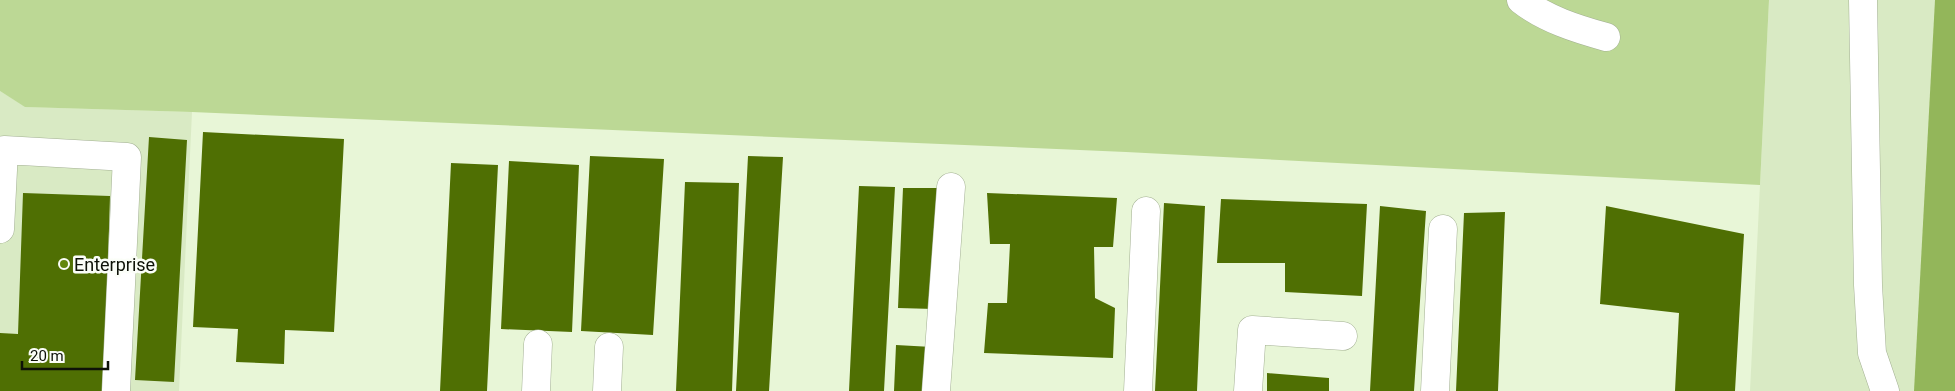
<svg xmlns="http://www.w3.org/2000/svg" width="1955" height="391" font-family="Roboto,sans-serif">
	<style>
		.built { fill: #d9eac4 }
		.green { fill: #bcd895 }
		.water { fill: #93b65a }
		.building { fill: #4f6f03 }
		.lines { fill: none; stroke-linecap: round; stroke-linejoin: round }
		.minor-casing { stroke: #a3b093; stroke-width: 29 }
		.minor { stroke: #fff; stroke-width: 28 }
		.poi-dot { fill: #62870c; stroke: #fbfef8; stroke-width: 2 }
		.labels { text-anchor: middle; dominant-baseline: central; stroke-width: 5; stroke-linejoin: round; paint-order: stroke }
		.poi-label { font-size: 18px; fill: #0e1208; stroke: #fbfef8; text-anchor: start }
	</style>
	<rect width="100%" height="100%" fill="#e8f6d7"/>
	<path class="built" d="M1769 0H1955V391H1750Z
		M0 91 26 107 192 112 179 391H0Z"/>
	<path class="green" d="M0 0H1769L1760 185 1126 152 192 112 25 107 0 91Z"/>
	<path class="water" d="M1935 0H1955V391H1914Z"/>
	<path class="building" d="M203 132 344 139 334 332 285 330 284 364 236 362 238 329 193 327Z
		M149 137 187 140 174 382 135 380Z
		M590 156 664 159 653 335 581 331Z
		M748 156 783 157 769 391H736Z
		M509 161 579 165 572 332 501 329Z
		M451 163 498 165 487 391H440Z
		M685 182 739 183 732 391H676Z
		M859 186 895 187 884 391H849Z
		M903 188H940L934 309 898 308Z
		M23 193 110 196 104 391H0V333L18 334Z
		M987 193 1117 198 1113 247H1094L1095 298 1115 308 1113 358 984 353 988 303H1007L1010 244H990Z
		M1221 199 1367 204 1362 296 1285 292V263H1217Z
		M1164 203 1205 206 1197 391H1155Z
		M1380 206 1426 211 1414 391H1370Z
		M1606 206 1744 234 1735 391H1675L1679 313 1600 304Z
		M1505 212 1498 391H1456L1464 213Z
		M896 345 932 347 929 391H894Z
		M1267 373 1329 378V391H1267Z"/>
	<g class="lines">
		<g class="minor-casing">
			<path id="minor" d="M1521 0C1545 19 1577 29 1606 37
				M1863 0 1868 285 1872 353 1885 391
				M0 229 4 150 127 157 116 391
				M536 391 538 344
				M607 391 609 347
				M936 391 951 187
				M1138 391 1146 211
				M1248 391 1252 330 1343 336
				M1435 391 1443 229"/>
		</g>
		<use href="#minor" class="minor"/>
	</g>
	<circle class="poi-dot" cx="64" cy="264" r="5"/>
	<g class="labels">
		<g class="poi-label">
			<text x="74" y="264">Enterprise</text>
		</g>
	</g>
	<path d="M22 361v8h86v-8" fill="none" stroke="#0e1208" stroke-width="2.5"/>
	<text x="30" y="361" font-size="15" fill="#0e1208" stroke="#fbfef8" stroke-width="4" paint-order="stroke">20 m</text>
</svg>
